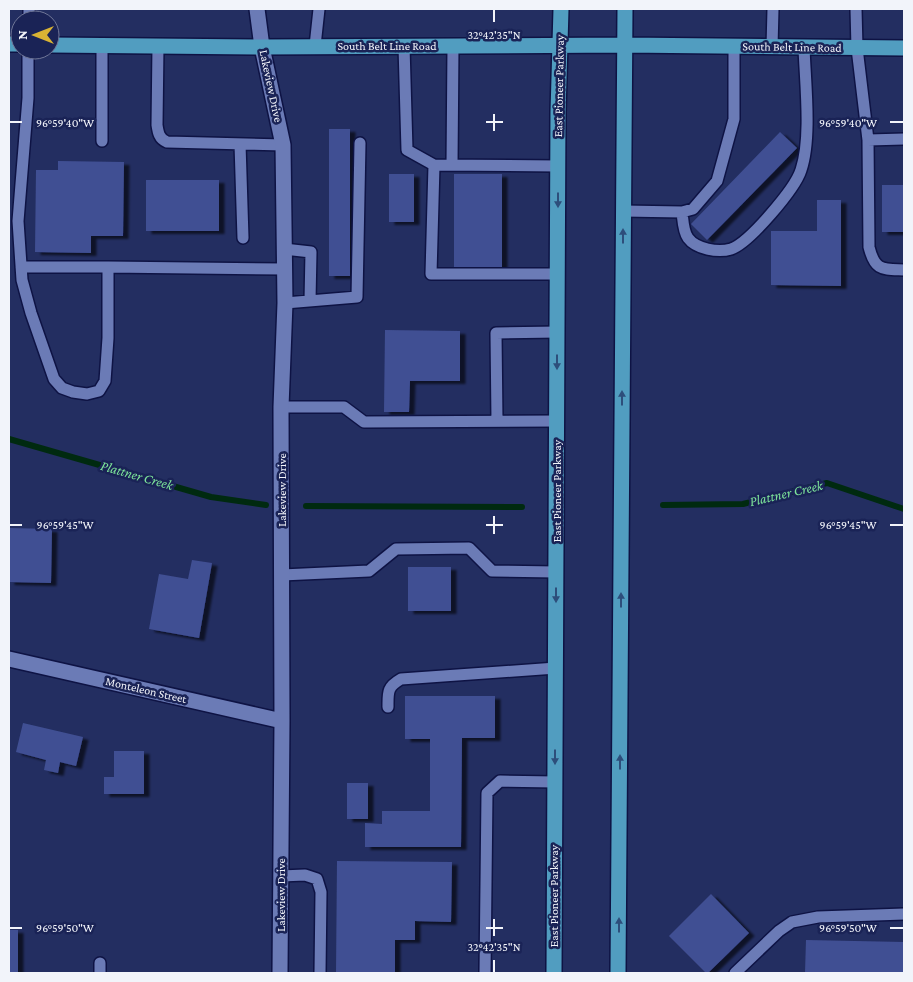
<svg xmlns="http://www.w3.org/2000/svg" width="913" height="982" font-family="'Crimson Pro',serif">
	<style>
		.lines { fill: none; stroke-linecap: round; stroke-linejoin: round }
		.stream { stroke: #002a10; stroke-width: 6 }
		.building { fill: #404f93; filter: url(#shadow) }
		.lane-casing { stroke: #0e1344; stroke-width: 14 }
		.street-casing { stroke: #0e1344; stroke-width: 18 }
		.primary-casing { stroke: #0e1344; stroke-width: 18 }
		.lane { stroke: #6b7bb6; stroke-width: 11 }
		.street { stroke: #6b7bb6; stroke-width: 15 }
		.primary { stroke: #519dc0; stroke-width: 15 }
		.oneway { fill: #2d4e7b }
		.ticks { fill: none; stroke: #f2f4fa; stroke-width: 2 }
		.labels { text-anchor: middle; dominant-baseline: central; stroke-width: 5; stroke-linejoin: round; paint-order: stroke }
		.street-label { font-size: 12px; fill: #f2f4fa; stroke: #1a2356 }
		.water-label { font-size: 14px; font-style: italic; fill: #7de49a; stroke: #1a2356 }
		.ticks-label { font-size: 12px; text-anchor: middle; fill: #f2f4fa; stroke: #1a2356; stroke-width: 5; stroke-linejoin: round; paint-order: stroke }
	</style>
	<defs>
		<filter id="shadow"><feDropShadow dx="5.5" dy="3" stdDeviation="1" flood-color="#0009"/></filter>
	</defs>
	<rect width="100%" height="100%" fill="#232e61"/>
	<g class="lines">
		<path class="stream" d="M9 439 211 497 266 505
			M663 505 743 504 827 483 904 509
			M306 506 522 507"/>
	</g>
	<path class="building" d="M329 129H350V276H329Z
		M780 132 797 148 707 240 691 224Z
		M58 161 124 162 123 236H91V253L35 252 36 170H58Z
		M389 174H414V222H389Z
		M454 174H502V272H454Z
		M146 180H219V231H146Z
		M882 185H904V232H882Z
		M817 200H841V286L771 285V231H817Z
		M385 330 460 331V381H410L409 412H384Z
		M9 528 52 529 51 583 9 582Z
		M192 560 212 563 199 638 149 629 159 574 188 579Z
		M408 567H451V611H408Z
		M405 696H495V738H462L461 847H365V823L382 824V811H430V739H405Z
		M23 723 83 737 76 766 60 762 58 773 44 770 46 760 16 752Z
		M114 751H144V794H104V777H114Z
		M347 783H368V819H347Z
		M337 861 452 862 451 922 415 921V940H395V973H336Z
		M711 894 749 933 708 973H706L669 936Z
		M9 930H18V973H9Z
		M806 940 904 942 903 973H805Z"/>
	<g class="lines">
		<g class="lane-casing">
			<path id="lane" d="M856 9 857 48 868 140 904 139
				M29 20V9
				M102 45V141
				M158 46 157 125C158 132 159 139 167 142L283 145
				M315 46 319 9
				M404 46 407 150 434 165
				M772 47 773 9
				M28 50V98L18 221 22 280 31 313 54 379 62 388 73 392 87 394 99 391 105 381 108 338V267L284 269
				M868 140 869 247C875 271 882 269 904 270
				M240 144 243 238
				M452 165 453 46
				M623 211 682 212 693 209 717 181 734 119V46
				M682 212C683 220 683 231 688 238 696 249 718 253 731 249 749 243 795 189 801 170 812 138 805 81 804 47
				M284 249 311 252 310 301
				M21 267H108
				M558 274H431L434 165 558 166
				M285 303 357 297 360 143
				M281 407H344L364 422 557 421
				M497 421 496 333 558 332
				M282 575 369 571 396 549 469 548 492 571 556 572
				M388 707C388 692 387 687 401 679L556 668
				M281 876 305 875 317 879 321 892 320 973
				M100 973V963
				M485 973 487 793 500 781 555 782
				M735 973 779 931 792 922 818 917 904 914"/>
		</g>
		<g class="street-casing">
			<path id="street" d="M257 9 262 47 283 145 285 303 281 407 282 721 280 973
				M9 659 282 721"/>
		</g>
		<g class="primary-casing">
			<path id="primary" d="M9 44H20
				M50 45 262 47 625 45 904 48
				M554 973 558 112 561 9
				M618 973 625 9"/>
		</g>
		<use href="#lane" class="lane"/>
		<use href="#street" class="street"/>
		<use href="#primary" class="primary"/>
	</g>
	<defs><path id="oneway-solid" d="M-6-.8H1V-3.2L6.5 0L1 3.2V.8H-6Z" transform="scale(1.25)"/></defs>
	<g class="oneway">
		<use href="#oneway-solid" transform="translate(558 200) rotate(90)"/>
		<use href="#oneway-solid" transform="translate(623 236) rotate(-90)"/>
		<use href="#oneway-solid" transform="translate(557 362) rotate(90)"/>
		<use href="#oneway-solid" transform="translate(622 398) rotate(-90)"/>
		<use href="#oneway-solid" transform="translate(556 595) rotate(90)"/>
		<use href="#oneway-solid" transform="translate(621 600) rotate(-90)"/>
		<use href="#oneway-solid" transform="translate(555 757) rotate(90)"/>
		<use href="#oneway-solid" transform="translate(620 762) rotate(-90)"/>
		<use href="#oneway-solid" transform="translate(619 925) rotate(-90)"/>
	</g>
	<path class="ticks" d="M494 10V22M494 114V131M10 122H22M486 122H503M890 122H903M494 516V534M10 525H22M486 525H503M890 525H903M494 919V936M10 928H22M486 928H503M890 928H903M494 960V972"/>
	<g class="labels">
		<g class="street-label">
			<text x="387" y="46">South Belt Line Road</text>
			<text transform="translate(792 47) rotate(1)">South Belt Line Road</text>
			<text transform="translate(271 86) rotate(78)">Lakeview Drive</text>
			<text transform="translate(559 86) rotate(-89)">East Pioneer Parkway</text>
			<text transform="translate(282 490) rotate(-90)">Lakeview Drive</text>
			<text transform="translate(557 491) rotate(-90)">East Pioneer Parkway</text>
			<text transform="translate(146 690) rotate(13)">Monteleon Street</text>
			<text transform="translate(281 895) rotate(-90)">Lakeview Drive</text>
			<text transform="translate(554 896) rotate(-90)">East Pioneer Parkway</text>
		</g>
		<g class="water-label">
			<text transform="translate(137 475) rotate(16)">Plattner Creek</text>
			<text transform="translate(786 493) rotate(-13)">Plattner Creek</text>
		</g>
	</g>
	<g class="ticks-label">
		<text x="494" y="39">32°42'35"N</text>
		<text x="848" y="127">96°59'40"W</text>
		<text x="65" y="127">96°59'40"W</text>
		<text x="848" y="529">96°59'45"W</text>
		<text x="65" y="529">96°59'45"W</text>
		<text x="848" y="932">96°59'50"W</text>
		<text x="65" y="932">96°59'50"W</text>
		<text x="494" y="951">32°42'35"N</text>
	</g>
	<rect width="913" height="982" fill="none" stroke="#f2f4fa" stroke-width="20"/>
	<g transform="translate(35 35) rotate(270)"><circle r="24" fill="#1a2356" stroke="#707798"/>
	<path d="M0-4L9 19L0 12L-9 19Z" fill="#d9b334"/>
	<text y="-8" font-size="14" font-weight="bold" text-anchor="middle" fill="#f2f4fa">N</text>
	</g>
</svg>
